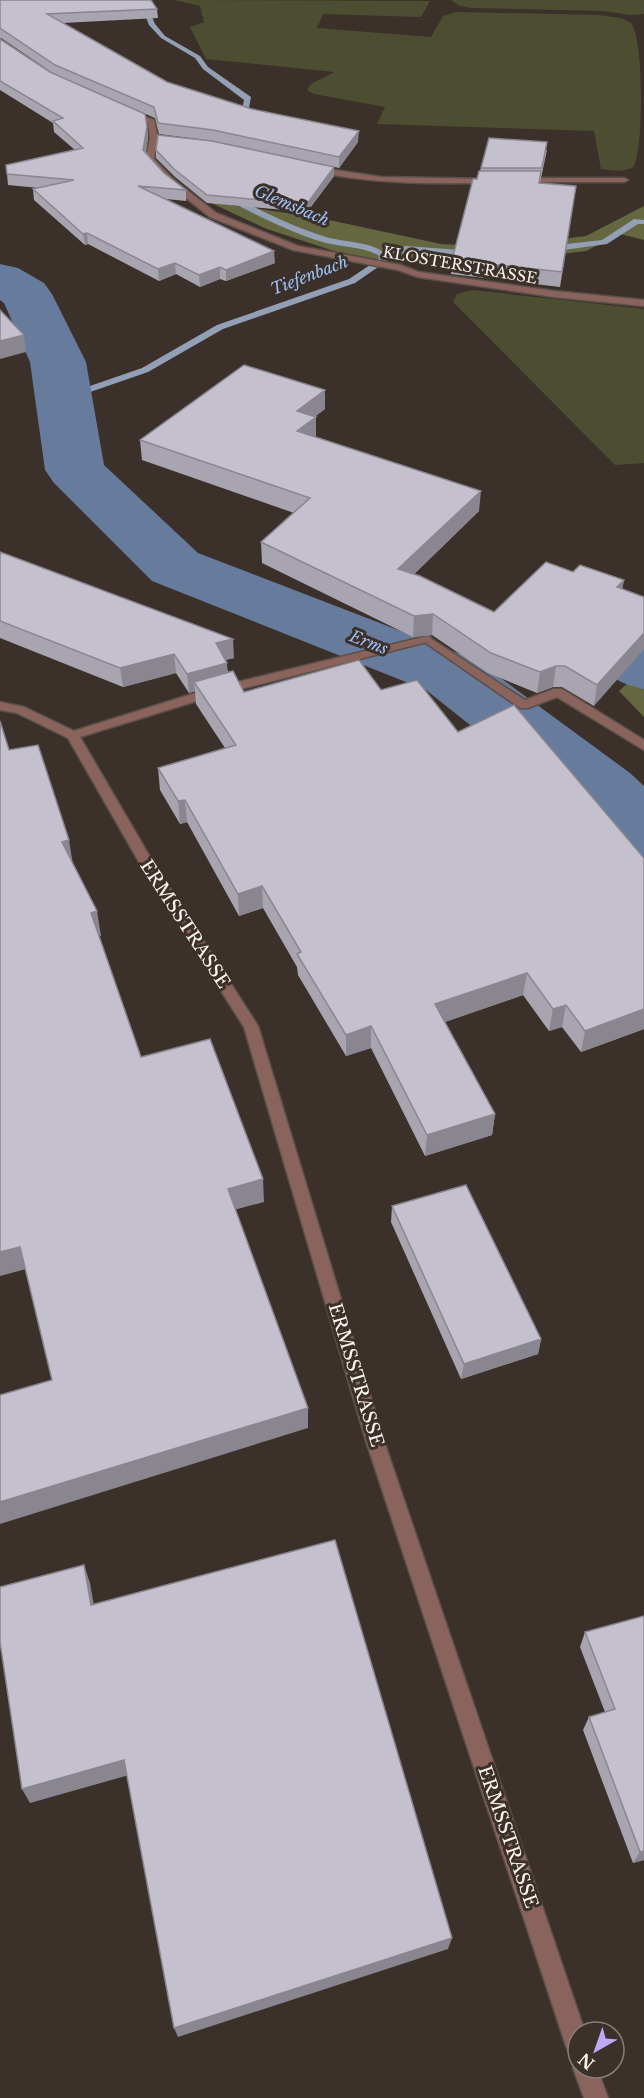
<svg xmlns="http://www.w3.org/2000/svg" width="644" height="2098" font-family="'Libre Baskerville',serif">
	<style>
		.green { fill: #4d4e31 }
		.forest { fill: #656741 }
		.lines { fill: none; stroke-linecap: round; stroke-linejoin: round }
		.stream { fill: #939fb5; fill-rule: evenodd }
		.river { fill: #677b9c; fill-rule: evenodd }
		.lane-casing { stroke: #5a504a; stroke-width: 3 }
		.street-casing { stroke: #5a504a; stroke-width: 3 }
		.lane { fill: #8a635d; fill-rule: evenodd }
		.street { fill: #8a635d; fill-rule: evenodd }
		.wall { fill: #a9a5b0 }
		.shaded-wall { fill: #898690 }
		.building { fill: #c4c0cd; stroke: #898690; stroke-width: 1.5 }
		.labels { text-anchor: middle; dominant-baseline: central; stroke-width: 6; stroke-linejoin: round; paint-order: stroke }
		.far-street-label { font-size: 15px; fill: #fbf4ef; stroke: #3b312a }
		.far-water-label { font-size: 16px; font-style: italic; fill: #a0c1f8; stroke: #3b312a }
		.street-label { font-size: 18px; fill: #fbf4ef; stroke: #3b312a }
	</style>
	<rect width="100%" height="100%" fill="#3b312a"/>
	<path class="green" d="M174 0 430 1 421 17 323 14 317 28 431 37 443 16 456 12 600 15C610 17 623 17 631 23 644 38 644 153 633 167 624 173 611 170 601 169L594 131 377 124 385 107 314 94 307 90 311 84 335 72 206 59 190 27 204 22 200 6Z
		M451 0H644V14L630 15 604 11 472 8 460 6Z
		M473 290 644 309V463L615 465 453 302 457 294Z"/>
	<path class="forest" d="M209 202 315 217 441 244 498 247 586 236 644 206V240L620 234 586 251 496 262 416 255 402 264 334 251 267 229Z
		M644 668V717L619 691Z"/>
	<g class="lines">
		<path class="stream" d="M139 0H145L155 24 165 36 200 56 208 67 251 97 248 113 235 120H229V116L242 110 244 100 203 69 195 58 161 38 149 25Z
			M226 195H232C261 211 291 226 323 236 343 243 369 240 386 254L405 246 474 251 478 254 474 257 406 252 394 256 355 283 223 329 148 372 67 400H61V396L142 368 217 325 349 279 379 259 378 255C361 246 338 247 319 241 287 231 256 215 226 199Z
			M634 219 644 220V224H638L607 244 549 252 545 249 549 246 602 240Z"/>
		<path class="river" d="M0 264 18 268 44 283 52 294 86 362 104 465 198 553 476 660 630 773 644 786V856L616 849 576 809 426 690 152 581 54 483 45 470 30 362 4 303 0 300Z
			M630 636 644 640V689C618 683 611 679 595 657L605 642Z"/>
		<g class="lane-casing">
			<path id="lane" d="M427 636 525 700 554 689H562L644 740V750L557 697 528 708H520L423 641 421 639Z"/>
		</g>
		<g class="street-casing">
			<path id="street" d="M125 110 154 120 158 138 154 159 173 179 216 213 298 246 400 265 419 272 554 291 644 300V306L554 297 418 277 398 270 293 250 210 217 167 183 146 159 150 138 148 123 125 114Z
				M316 167 381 177 492 179 496 181C488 186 474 183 465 183 414 184 363 182 313 171L312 169Z
				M519 178H624L628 180 624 182H522L518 180Z
				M427 636 431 637V641L213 696 80 737 150 857 258 1026 385 1444 585 2032H578V2058L570 2054 566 2046 367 1444 244 1027 139 862 68 738 17 713 0 710V702L24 707 74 731 205 690Z
				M578 2059V2068H597L608 2098H584L573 2068Z"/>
		</g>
		<use href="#lane" class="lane"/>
		<use href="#street" class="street"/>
	</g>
	<path class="wall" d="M0 0 157 9 158 18 63 23 167 82 358 142 339 168 213 141 159 134 155 118 113 100 147 127 148 138 146 152 164 173 186 190V201L166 199 275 263 226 281 220 279 200 287 176 274 159 281 88 244 85 245 34 200 33 189 39 188 8 185 7 174 75 150 54 132 53 123 0 90V39L53 73 1 38H0Z
		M156 150 334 167V176L307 212 207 203 175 177 156 158Z
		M547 150 540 183 576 186 560 287 451 274 452 260 481 168Z
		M325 409 315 416 316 436 315 437 479 511 414 574 494 612 573 572 624 580 594 706 562 687H553L537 693 488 673 432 635 413 637 262 563 261 542 294 513 142 460 140 440Z
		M0 552 234 658 225 660 228 672 244 692 381 690 458 732 644 858V1029L581 1052 562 1027 549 1031 523 995 445 1022 495 1114 492 1135 425 1156 371 1048 346 1056 298 975 297 967 263 908 239 916 187 822 180 824 160 790 158 768 225 748 196 704 195 691 189 693 176 673 123 687 0 638Z
		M392 1206 541 1339 538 1354 461 1379 391 1222Z
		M644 1616V1860L633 1863 583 1730 589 1717 605 1712 580 1647 585 1632Z"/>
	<path class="shaded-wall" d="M147 127 148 138 144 160 143 150Z
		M359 131 358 142 339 168V157Z
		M334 167V176L307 212V204Z
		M576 186 574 200 560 287 562 272Z
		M87 233 88 244 85 245 83 234Z
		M274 251 275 263 226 281V270Z
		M175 263 176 274 159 281 158 269Z
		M220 267V279L200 287 199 275Z
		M24 335 26 352 0 359V341Z
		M325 390V409L298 430 297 411Z
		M316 417V436L297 451V431Z
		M481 491 479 511 398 590V569Z
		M624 580 620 601 617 587Z
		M433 614 432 635 413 637 414 616Z
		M644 633V649L594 706 597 685Z
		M233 639 234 658 218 662 216 643Z
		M174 654 176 673 123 687 120 668Z
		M227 663 228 682H194L195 691 189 693 187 674Z
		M556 666 553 687 537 693 540 672Z
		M185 800 187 822 180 824 178 801Z
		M69 840 73 865 62 842Z
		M262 886 263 908 239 916 238 894Z
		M97 911 101 936 95 937 91 913Z
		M527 973 523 995 433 1026 435 1004Z
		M566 1005 562 1027 549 1031 553 1009Z
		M644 1009V1029L581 1052 585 1031Z
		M371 1026V1048L346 1056V1035Z
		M495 1114 492 1135 425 1156 427 1135Z
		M263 1179 264 1202 230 1211 228 1189Z
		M20 1247 26 1269 0 1276V1252Z
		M541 1339 538 1354 461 1379 464 1364Z
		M308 1408V1428L0 1524V1502Z
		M84 1565 90 1583 97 1623 91 1605Z
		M124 1760 129 1775 30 1803 22 1789Z
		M644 1851V1860L633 1863 640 1852Z
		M452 1938 448 1949 178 2037 174 2028Z"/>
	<path class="building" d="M0 0H151L157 9 47 14 167 82 252 109 359 131 339 157 213 130 158 123 154 107 55 65 0 28Z
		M0 39 50 72 145 114 147 127 143 150 164 173 186 190 138 186 274 251 226 270 220 267 199 275 175 263 158 269 87 233 83 234 33 189 74 180 7 174 6 165 83 148 53 121 63 118 0 81Z
		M158 135 212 141 334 167 307 204 207 195 174 169 156 150Z
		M489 138 547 142 542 168H481Z
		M479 171H541L539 183 576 186 562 272 452 260 473 179H477Z
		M0 310 24 335 0 341Z
		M244 365 325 390 297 411 316 417 297 431 481 491 398 569 420 576 494 612 546 562 573 572 580 565 624 580 617 587 644 597V633L597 685 565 666H556L540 672 491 653 433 614 414 616 261 542 310 498 140 440Z
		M0 552 233 639 216 643 227 663 187 674 174 654 120 668 0 621Z
		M359 660 381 690 417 680 458 732 514 705 644 858V1009L585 1031 566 1005 553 1009 527 973 435 1004 495 1114 427 1135 371 1026 346 1035 297 954 301 952 262 886 238 894 185 800 178 801 158 768 236 745 194 682 233 671 244 692Z
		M0 721 9 750 38 745 69 840 62 842 97 911 91 913 141 1057 210 1039 263 1179 228 1189 308 1408 0 1502V1395L52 1380 20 1247 0 1252Z
		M466 1185 541 1339 464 1364 392 1206Z
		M335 1540 452 1938 174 2028 124 1760 22 1789 0 1642V1587L84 1565 91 1605Z
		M644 1616V1851L640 1852 589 1717 615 1709 585 1632Z"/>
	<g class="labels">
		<g class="far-street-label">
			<text transform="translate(460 265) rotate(10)">KLOSTERSTRASSE</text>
		</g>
		<g class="far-water-label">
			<text transform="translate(292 205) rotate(23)">Glemsbach</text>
			<text transform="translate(309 275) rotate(-21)">Tiefenbach</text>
			<text transform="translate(369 642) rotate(21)">Erms</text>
		</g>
		<g class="street-label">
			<text transform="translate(185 924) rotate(57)">ERMSSTRASSE</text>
			<text transform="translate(356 1375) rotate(73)">ERMSSTRASSE</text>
			<text transform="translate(508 1837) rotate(71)">ERMSSTRASSE</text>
		</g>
	</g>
	<g transform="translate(596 2050) rotate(220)"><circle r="28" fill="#3b312a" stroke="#887f79" stroke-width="1.5"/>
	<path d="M0-4.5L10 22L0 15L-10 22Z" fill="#bda9f5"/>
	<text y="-9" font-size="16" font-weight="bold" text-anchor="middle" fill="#fbf4ef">N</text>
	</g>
</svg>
